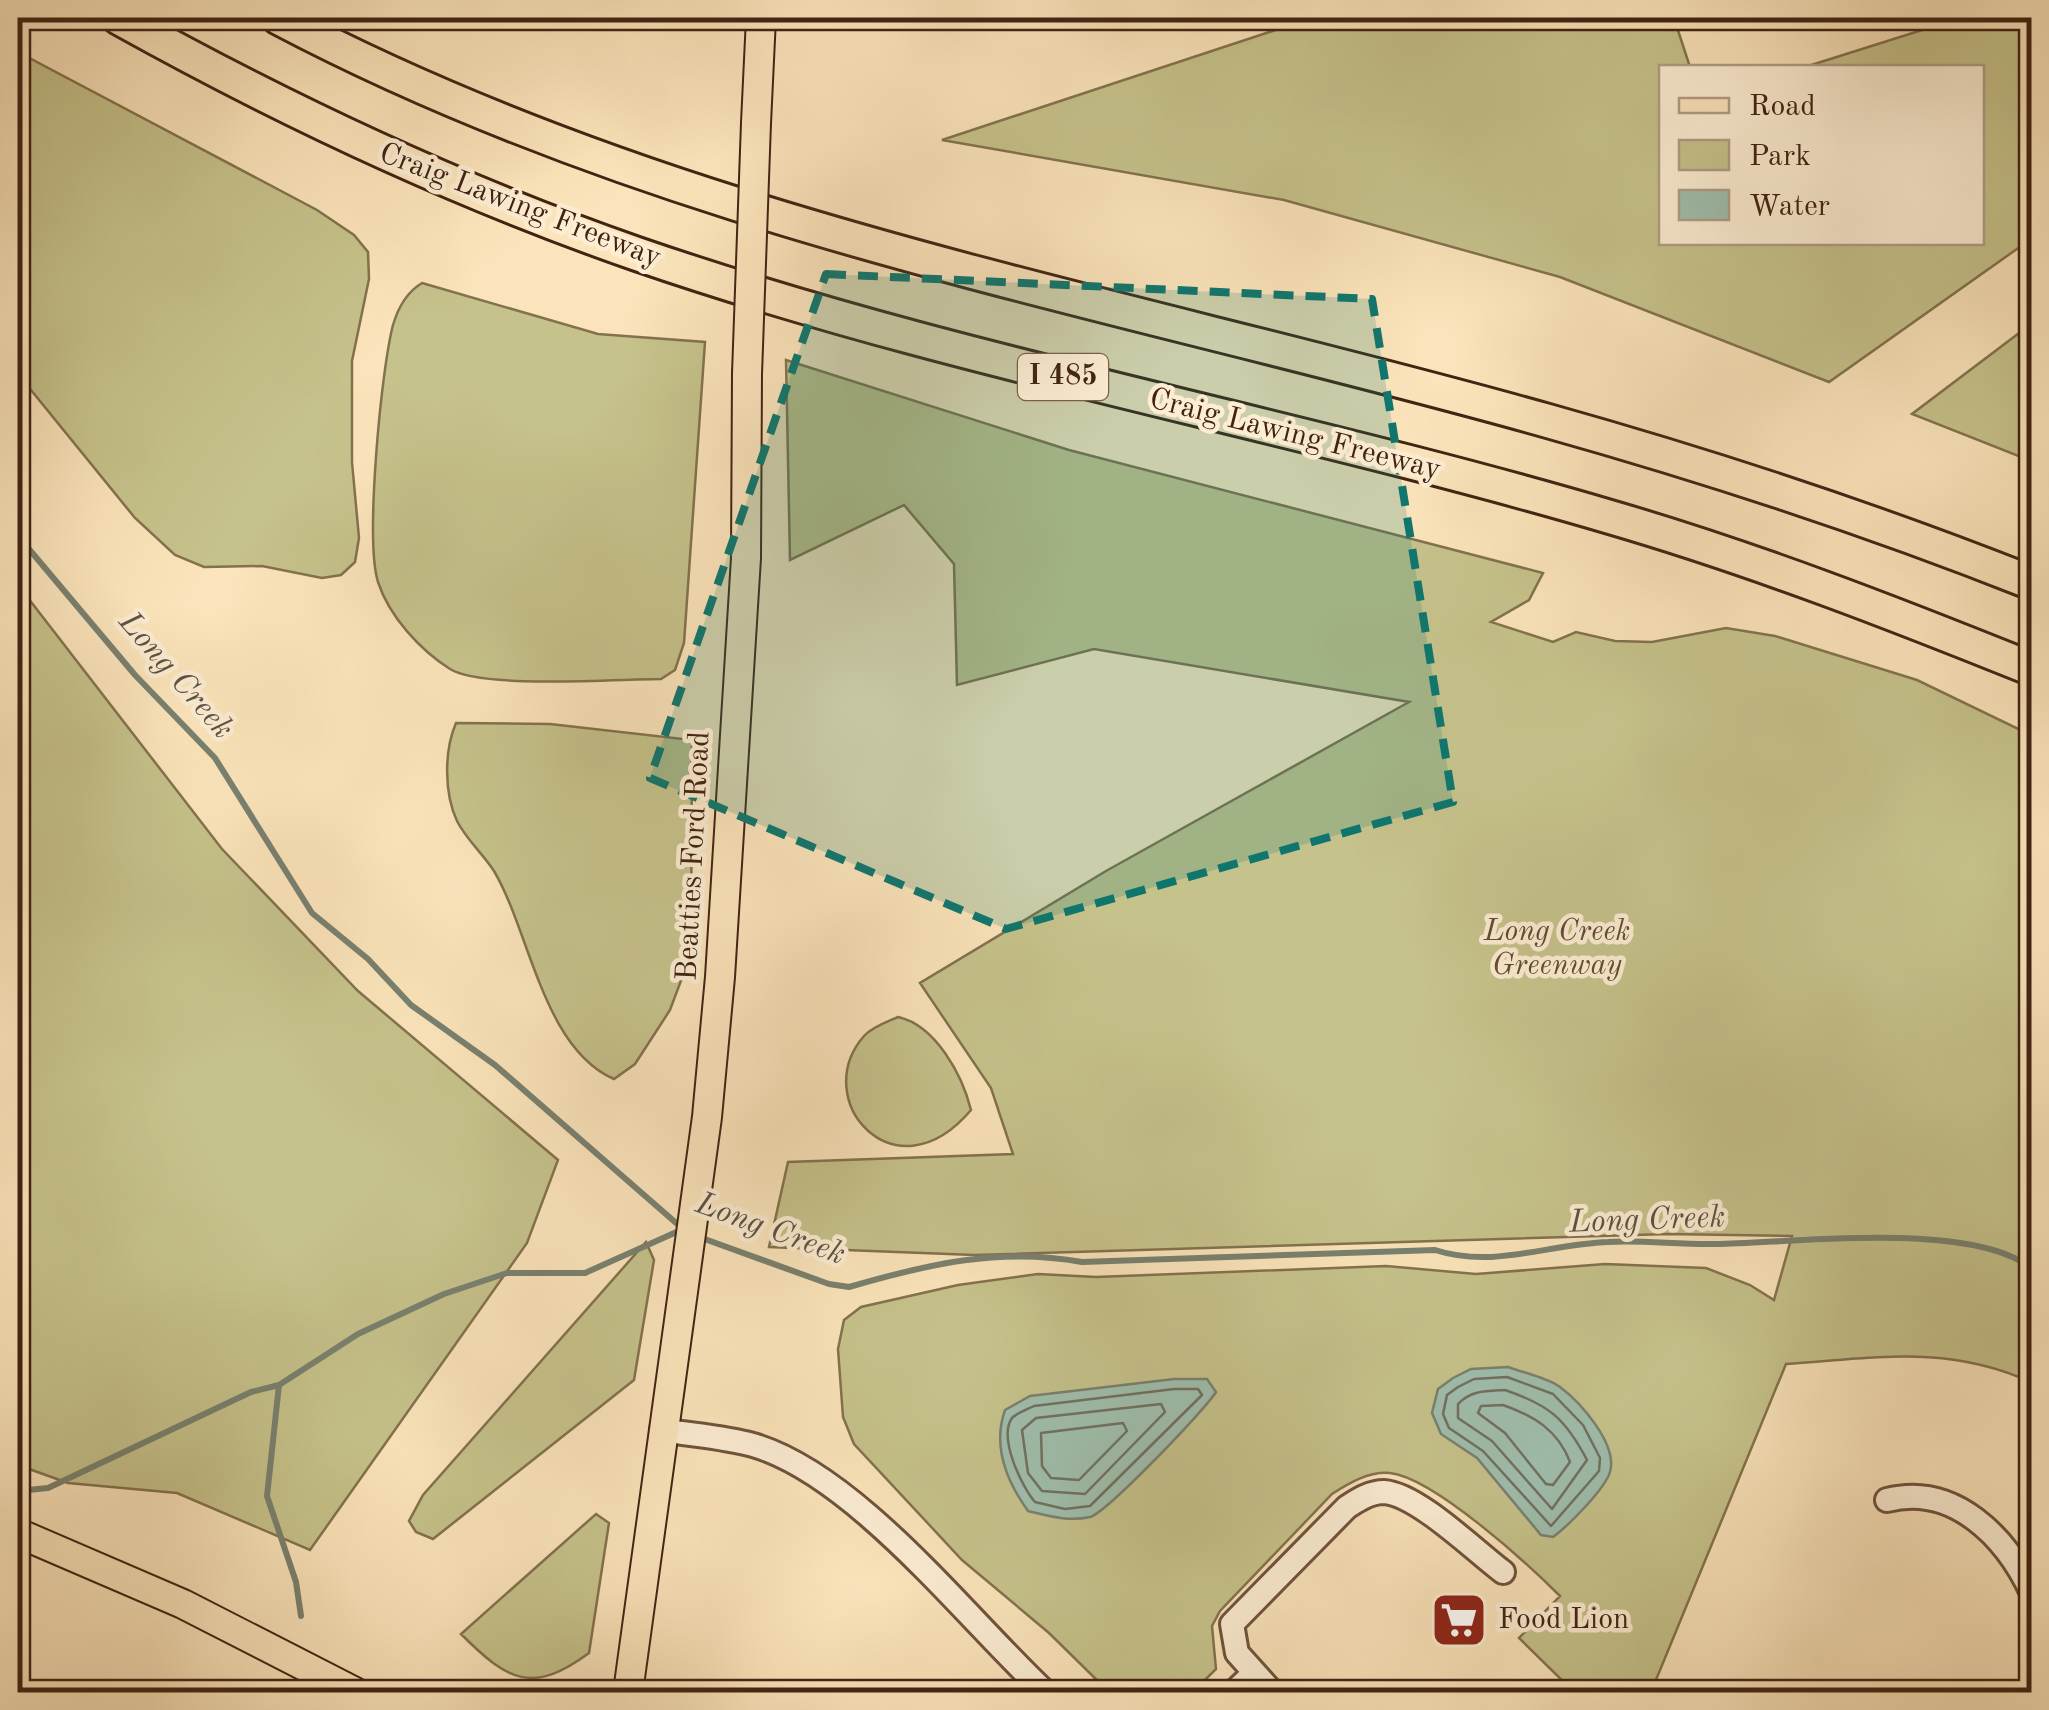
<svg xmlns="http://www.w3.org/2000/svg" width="2049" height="1710" font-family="'Old Standard TT',serif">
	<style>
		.green { fill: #c6c28b; stroke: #83724e; stroke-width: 2.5 }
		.water { fill: #9fbfae; stroke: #798170; stroke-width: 2.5 }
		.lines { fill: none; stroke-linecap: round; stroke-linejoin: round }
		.shore { stroke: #707160; stroke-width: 2.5 }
		.stream { stroke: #798170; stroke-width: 6 }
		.minor-casing { stroke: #6f533c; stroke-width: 28 }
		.major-casing { stroke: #402312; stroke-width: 32 }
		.highway-casing { stroke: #402312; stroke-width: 38 }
		.minor { stroke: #fcedd3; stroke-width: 22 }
		.major { stroke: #fbe4bb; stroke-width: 28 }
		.highway { stroke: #fbe4bb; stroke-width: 32 }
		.major-bridge-casing { stroke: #402312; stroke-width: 32; stroke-linecap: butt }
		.major-bridge { stroke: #fbe4bb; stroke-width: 28 }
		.marked { fill: #0f766e; fill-opacity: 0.2; stroke: #0f766e; stroke-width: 8; stroke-dasharray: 20 12; stroke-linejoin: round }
		.labels { text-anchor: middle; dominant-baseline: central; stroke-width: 9; stroke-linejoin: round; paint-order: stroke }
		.shield { fill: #fcedd3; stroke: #78604c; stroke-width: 2.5 }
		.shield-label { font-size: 28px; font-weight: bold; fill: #402312 }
		.street-label { font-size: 30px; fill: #402312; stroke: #fcedd3 }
		.park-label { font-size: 30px; font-style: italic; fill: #624b30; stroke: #fcedd3 }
		.poi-label { font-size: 30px; fill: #402312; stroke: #fcedd3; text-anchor: start }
		.water-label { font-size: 32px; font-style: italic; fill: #5c5241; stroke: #fcedd3 }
	</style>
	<rect width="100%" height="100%" fill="#fbe4bb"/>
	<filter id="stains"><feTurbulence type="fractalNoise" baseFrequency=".002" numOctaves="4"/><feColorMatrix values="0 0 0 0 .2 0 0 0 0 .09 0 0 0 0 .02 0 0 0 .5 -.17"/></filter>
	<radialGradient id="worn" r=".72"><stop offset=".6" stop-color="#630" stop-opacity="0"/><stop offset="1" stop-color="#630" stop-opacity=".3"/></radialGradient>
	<path class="green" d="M1312 18H1674L1690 67 1662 68V242H1982V68L1805 67 1960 18H2031V239L1829 382 1560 277 1284 200 942 140Z
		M18 52 317 210 354 235 368 252 369 279 352 361V462L359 538 355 562 341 575 322 578 262 566 204 567 175 555 135 518 18 374Z
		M422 283 598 334 705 342 684 643 675 670 661 679C617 679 482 689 450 669 420 650 389 616 378 582 365 540 381 371 393 325 398 308 407 292 422 283Z
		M2031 324V461L1912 414Z
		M786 360 1069 450 1543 573 1529 600 1491 622 1553 642 1576 632 1615 641 1652 642 1726 628 1775 636 1917 680 2031 735V1382C1947 1344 1875 1358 1786 1364L1651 1692H1574L1519 1638 1560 1596C1528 1564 1434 1478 1390 1473 1369 1471 1349 1483 1332 1494L1220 1611 1212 1626 1216 1669 1193 1692H1109L1049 1633 962 1560 854 1444 843 1417 838 1349 844 1320 861 1307 958 1285 1038 1274 1096 1277 1386 1266 1476 1274 1605 1264 1706 1268 1750 1285 1774 1300 1792 1236 1668 1234 974 1255 769 1247 788 1162 1013 1154 991 1088 920 983 1106 871 1409 702 1094 649 957 685 954 564 904 505 790 560Z
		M18 585 222 849 358 991 558 1160 527 1243 310 1550 177 1493 68 1483 18 1465Z
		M456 723 550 724 692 740 691 954 670 1010 635 1064 614 1079C543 1048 530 932 494 871 483 854 466 839 457 821 444 793 444 751 456 723Z
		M898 1017C935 1025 962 1074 971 1110 895 1200 808 1100 864 1036 872 1027 887 1022 898 1017Z
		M646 1242 654 1260 634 1380 433 1539 416 1532 409 1521 423 1495Z
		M596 1514 609 1523 589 1653C532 1695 508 1681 461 1634Z"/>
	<path class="water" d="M1508 1367C1524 1373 1546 1377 1560 1387 1580 1402 1618 1444 1610 1472 1605 1489 1568 1526 1553 1537L1541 1535 1477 1458 1441 1434 1432 1413 1438 1389 1453 1378 1471 1369Z
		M1174 1379H1207L1216 1392C1205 1410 1106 1513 1090 1517 1069 1522 1049 1516 1028 1511 1007 1482 992 1447 1005 1410L1030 1396Z"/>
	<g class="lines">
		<path class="shore" d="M1507 1377 1553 1394 1583 1425 1600 1458 1599 1471 1551 1526 1483 1451 1449 1428 1443 1414 1447 1395 1458 1387 1474 1379Z
			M1174 1389H1198L1202 1395 1090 1506 1065 1509 1035 1502C1022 1487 998 1438 1012 1418 1017 1413 1028 1409 1034 1406Z
			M1505 1390C1549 1405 1565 1418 1587 1460L1552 1509 1492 1441 1458 1418V1404C1471 1390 1487 1391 1505 1390Z
			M1161 1404 1165 1412 1085 1494 1042 1491 1028 1473 1022 1430 1036 1418Z
			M1503 1405C1534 1416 1558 1430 1570 1462L1553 1485 1546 1484 1505 1433 1478 1413 1481 1406Z
			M1123 1423 1127 1431 1079 1480 1051 1478 1042 1466 1041 1433Z"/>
		<path class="stream" d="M18 536 135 675 215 758 312 913 368 959 411 1005 495 1065 683 1229
			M699 1237 829 1284 849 1287C928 1264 1001 1247 1082 1262L1435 1250C1494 1269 1548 1244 1608 1242 1644 1240 1680 1245 1716 1244 1793 1243 1974 1220 2032 1269
			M279 1385 267 1496 296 1582 301 1616
			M18 1491 48 1488 251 1392 279 1385 358 1334 444 1294 507 1273H585L681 1230"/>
		<g class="minor-casing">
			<path id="minor" d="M662 1430C692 1435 724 1437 753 1445 856 1475 966 1618 1045 1692
				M1887 1500C1954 1483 2006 1537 2032 1593
				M1234 1692 1253 1674
				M1272 1692 1237 1653 1232 1624 1347 1507C1358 1500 1370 1492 1384 1492 1417 1494 1475 1551 1503 1572"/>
		</g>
		<g class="major-casing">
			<path id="major" d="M756 123 761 18
				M18 1533 183 1604 355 1692
				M628 1692 707 1117 720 977 746 558 747 374"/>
		</g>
		<g class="highway-casing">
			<path id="highway" d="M119 18C286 111 456 191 637 254 956 364 1288 422 1610 517 1754 559 1893 613 2032 669
				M279 18C677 228 1120 300 1548 421 1712 467 1873 520 2032 583"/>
		</g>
		<use href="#minor" class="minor"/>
		<use href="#major" class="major"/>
		<use href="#highway" class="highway"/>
		<g class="major-bridge-casing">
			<path id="major-bridge" d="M747 374 756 123"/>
		</g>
		<use href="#major-bridge" class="major-bridge"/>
	</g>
	<path class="marked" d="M826 274 1372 299 1453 802 1006 929 650 778Z"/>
	<defs>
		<g id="supermarket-square" transform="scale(2.875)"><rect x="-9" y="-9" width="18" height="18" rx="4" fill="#8f2418" stroke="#fcedd3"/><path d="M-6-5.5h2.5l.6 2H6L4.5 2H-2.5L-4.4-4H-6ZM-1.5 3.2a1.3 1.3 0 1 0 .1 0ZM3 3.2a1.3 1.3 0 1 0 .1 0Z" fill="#fff"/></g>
	</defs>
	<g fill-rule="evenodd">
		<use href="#supermarket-square" x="1459" y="1620"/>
	</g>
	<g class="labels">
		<rect class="shield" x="1018" y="354" width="90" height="46" rx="8"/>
		<g class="shield-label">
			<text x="1063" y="377">I 485</text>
		</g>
		<g class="street-label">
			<text transform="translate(520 206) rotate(21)">Craig Lawing Freeway</text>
			<text transform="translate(1295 435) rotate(14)">Craig Lawing Freeway</text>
			<text transform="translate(694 856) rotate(-87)">Beatties Ford Road</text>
		</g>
		<g class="park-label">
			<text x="1557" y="932">Long Creek<tspan x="1557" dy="34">Greenway</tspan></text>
		</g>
		<g class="poi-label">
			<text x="1498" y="1620">Food Lion</text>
		</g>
		<g class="water-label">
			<text transform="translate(175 676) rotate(49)">Long Creek</text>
			<text transform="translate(1647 1221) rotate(-2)">Long Creek</text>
			<text transform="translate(770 1230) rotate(20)">Long Creek</text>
		</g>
	</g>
	<rect width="2049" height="1710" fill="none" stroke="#fbe4bb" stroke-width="60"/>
	<rect x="20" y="20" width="2009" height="1670" fill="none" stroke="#402312" stroke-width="5"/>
	<rect x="30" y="30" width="1989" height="1650" fill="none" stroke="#402312" stroke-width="2.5"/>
	<rect x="1659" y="65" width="325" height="180" fill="#fcedd3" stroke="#b19c86" stroke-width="2.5"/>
	<rect x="1679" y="98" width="50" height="15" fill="#fbe4bb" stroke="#b19c86" stroke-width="2.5"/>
	<text x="1749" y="115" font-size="30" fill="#402312">Road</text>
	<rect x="1679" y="140" width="50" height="30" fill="#c6c28b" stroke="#b19c86" stroke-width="2.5"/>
	<text x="1749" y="165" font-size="30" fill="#402312">Park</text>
	<rect x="1679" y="190" width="50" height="30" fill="#9fbfae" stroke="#b19c86" stroke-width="2.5"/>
	<text x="1749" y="215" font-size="30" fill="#402312">Water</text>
	<rect width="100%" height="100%" filter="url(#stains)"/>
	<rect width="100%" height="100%" fill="url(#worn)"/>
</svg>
